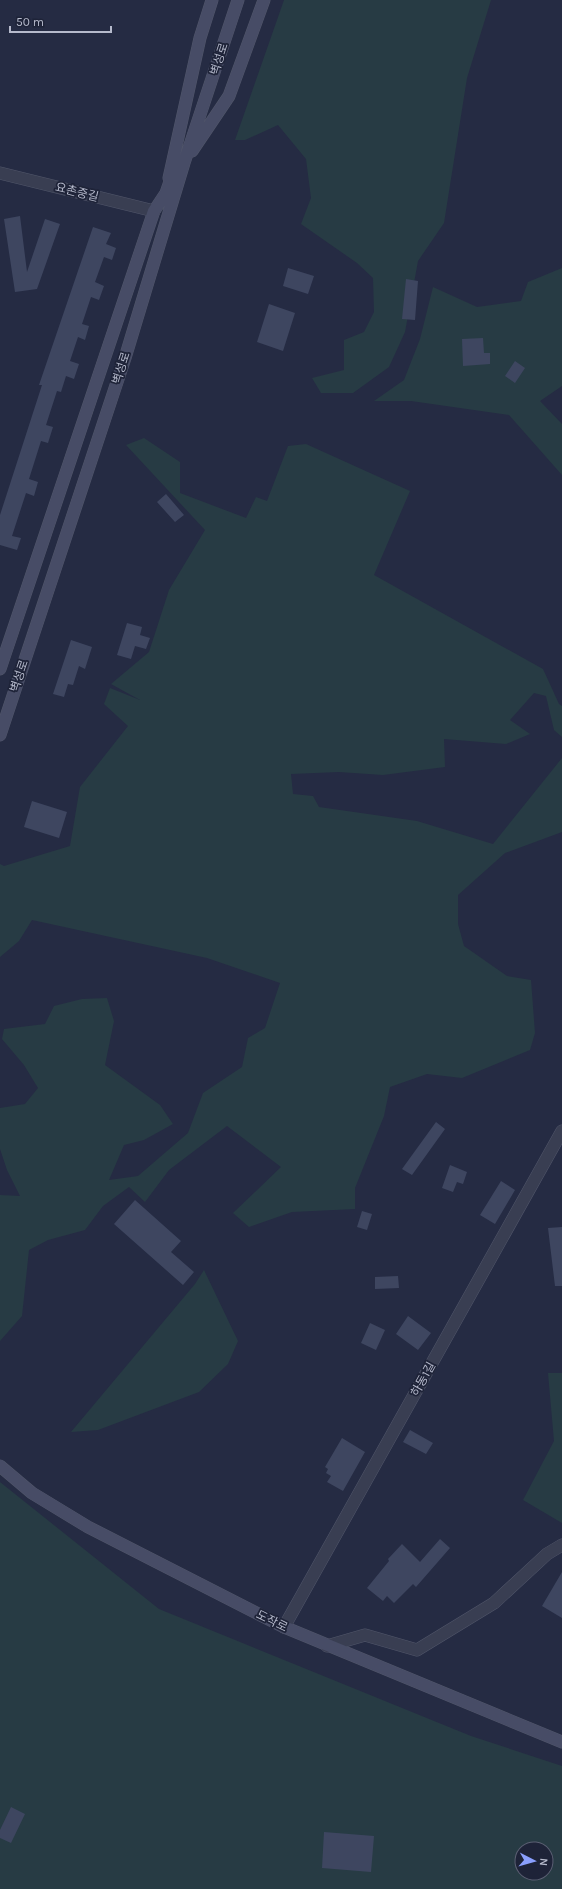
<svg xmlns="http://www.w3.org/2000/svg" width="562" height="1889" font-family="Karla,'Noto Sans KR',sans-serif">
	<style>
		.green { fill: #273b44; fill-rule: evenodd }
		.building { fill: #3e4660 }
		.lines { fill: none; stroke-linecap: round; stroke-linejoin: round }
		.street-casing { stroke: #51566a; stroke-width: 13 }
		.secondary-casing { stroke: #51566a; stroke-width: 13 }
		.street { stroke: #393e52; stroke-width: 12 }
		.secondary { stroke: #474c66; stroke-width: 12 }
		.labels { text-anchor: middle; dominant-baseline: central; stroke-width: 3.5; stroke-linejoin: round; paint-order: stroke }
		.street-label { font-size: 12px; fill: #b6bacc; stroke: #1e2338 }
	</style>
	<rect width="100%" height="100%" fill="#252b43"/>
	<path class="green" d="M284 0H491L467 78 444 223 418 261 405 332 389 367 353 393H321L312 378 344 370V340L364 332 374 312 373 278 357 263 301 224 311 198 306 159 278 125 245 140H235Z
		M562 268V386L540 401 562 424V475L509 415 411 401H374L404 380 420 339 433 287 477 307 521 301 528 282Z
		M144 438 180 462V493L246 518 256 497 267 501 288 446 306 444 410 491 374 575 543 669 559 704 562 706V737L554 730 546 696 534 693 510 720 530 734 506 744 444 739 445 767 383 775 339 772 291 774 293 794 313 796 319 807 417 821 493 844 562 758V832L505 853 458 895V924L464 946 507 976 531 980 535 1033 530 1050 462 1078 427 1074 390 1087 384 1116 355 1188V1209L292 1212 249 1227 233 1213 281 1167 227 1126 169 1170 145 1202 129 1187 103 1206 85 1230 48 1240 29 1250 22 1316 0 1341V1195L20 1196 7 1170 0 1149V1108L25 1104 38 1088 24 1065 2 1039 4 1029 45 1024 54 1006 82 999 107 998 114 1021 105 1065 160 1105 173 1124 144 1140 124 1145 109 1180 138 1176 188 1133 203 1093 242 1067 248 1038 265 1028 280 983 207 958 32 920 19 941 0 957V864L4 866 70 846 80 787 128 726 104 704 110 688 140 700 111 684 149 652 169 590 205 530 126 445Z
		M204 1270 238 1341 228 1364 199 1392 98 1430 71 1432 195 1284Z
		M548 1373H562V1523L523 1500 554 1441Z
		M0 1482 159 1609 471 1736 562 1766V1889H0ZM522 1849H546V1873H522Z"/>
	<path class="building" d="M20 216 27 272 45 219 60 224 37 289 15 292 4 219Z
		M93 227 111 233 106 244 116 248 112 260 104 257 95 282 104 286 99 300 91 297 82 324 89 326 85 340 78 337 70 361 79 364 74 379 66 376 61 392 57 391 46 425 53 427 48 443 41 441 29 479 38 482 34 496 26 493 12 536 21 538 17 550 0 545V515L42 385H39Z
		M288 268 314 276 308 294 283 286Z
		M406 279 418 281 415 320 402 319Z
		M269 304 295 313 283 351 257 342Z
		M483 338 484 353H490V364L463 366 462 339Z
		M515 361 525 368 515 383 505 376Z
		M166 494 184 515 175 522 157 502Z
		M127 623 142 627 140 635 150 638 146 649 135 646 131 659 117 655Z
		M71 640 92 647 85 669 79 666 73 685 68 684 64 697 53 694Z
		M32 801 67 812 59 838 24 827Z
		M436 1122 445 1129 412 1175 402 1169Z
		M450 1165 467 1172 463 1184 457 1182 453 1192 442 1188Z
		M501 1181 515 1190 495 1224 480 1215Z
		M135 1200 181 1241 171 1252 194 1272 183 1285 114 1224Z
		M362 1211 372 1214 367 1230 357 1227Z
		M562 1227V1286H555L548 1228Z
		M398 1276 399 1288 375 1289V1277Z
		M408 1316 431 1333 418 1350 396 1334Z
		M370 1323 385 1330 376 1350 361 1343Z
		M410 1430 433 1443 426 1454 403 1442Z
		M342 1438 365 1452 343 1491 327 1482 331 1476 326 1473 328 1469 325 1467Z
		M440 1539 450 1548 416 1587 413 1584 394 1603 387 1596 383 1601 367 1588 389 1561 388 1559 402 1544 420 1562Z
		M562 1572V1618L542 1606Z
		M11 1807 25 1814 11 1843 0 1838V1830Z
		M324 1832 374 1836 371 1872 322 1868Z"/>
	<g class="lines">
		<g class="street-casing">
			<path id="street" d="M0 173 154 211
				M284 1627 562 1131
				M327 1646 365 1635 417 1650 494 1603 547 1554 562 1545"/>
		</g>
		<g class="secondary-casing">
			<path id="secondary" d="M192 151 229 96 264 0
				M169 178 200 38 212 0
				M0 669 154 211 166 193 174 170
				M0 735 125 358 184 163 238 0
				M0 1466 32 1493 88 1527 284 1627 562 1742"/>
		</g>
		<use href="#street" class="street"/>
		<use href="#secondary" class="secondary"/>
	</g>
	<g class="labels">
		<g class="street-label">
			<text transform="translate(219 59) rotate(-72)">벽성로</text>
			<text transform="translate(77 192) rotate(14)">요촌중길</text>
			<text transform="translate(121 368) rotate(-72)">벽성로</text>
			<text transform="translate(19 676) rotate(-71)">벽성로</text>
			<text transform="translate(423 1379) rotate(-61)">하동1길</text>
			<text transform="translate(272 1621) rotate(26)">도작로</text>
		</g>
	</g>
	<g transform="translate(534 1861) rotate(96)"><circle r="19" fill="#1e2338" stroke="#5b5f73"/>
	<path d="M0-3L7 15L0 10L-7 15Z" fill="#8a9ffd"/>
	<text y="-6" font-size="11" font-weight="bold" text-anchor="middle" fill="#b6bacc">N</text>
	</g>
	<path d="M10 26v6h101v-6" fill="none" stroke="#b6bacc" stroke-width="2"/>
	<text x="16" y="26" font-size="12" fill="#b6bacc" stroke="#1e2338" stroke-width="3" paint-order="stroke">50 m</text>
</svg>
